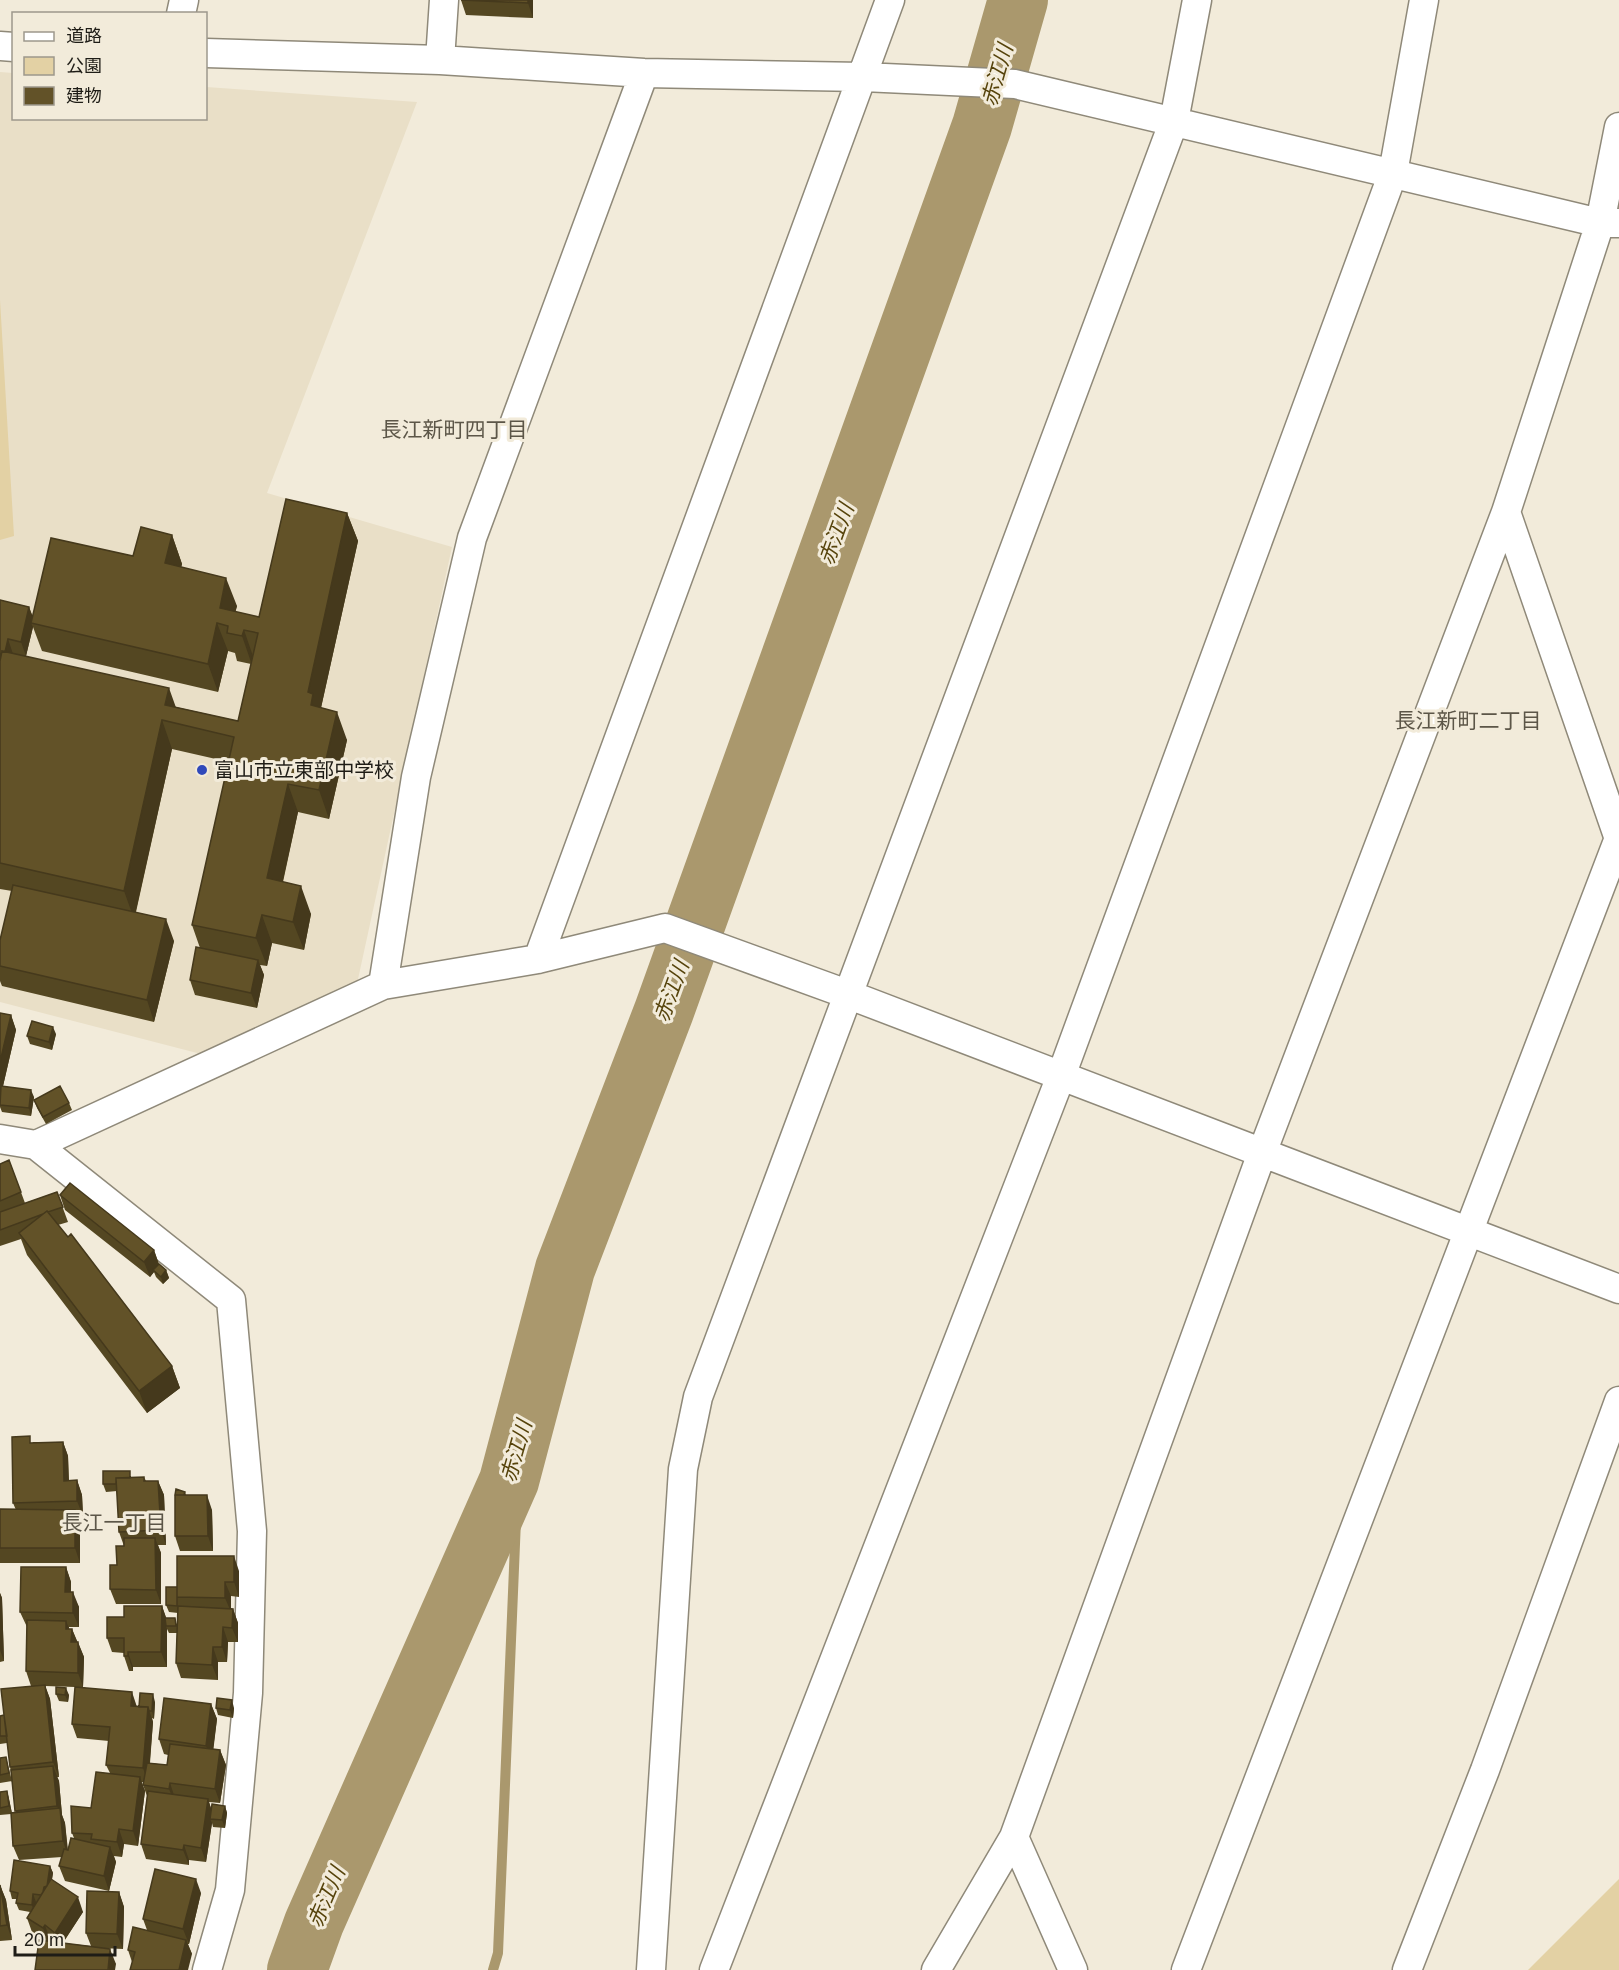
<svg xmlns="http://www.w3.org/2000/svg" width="1619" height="1970" font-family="Arial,'Noto Sans JP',sans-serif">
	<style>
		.built { fill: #e9dfc7 }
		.green { fill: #e3d1a4 }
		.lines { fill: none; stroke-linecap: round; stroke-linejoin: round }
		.stream { stroke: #aa986d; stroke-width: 10 }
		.river { stroke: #aa986d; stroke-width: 60 }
		.street-casing { stroke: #8f8979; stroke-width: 31 }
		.street { stroke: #fff; stroke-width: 28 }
		.wall { fill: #544722; fill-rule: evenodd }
		.shaded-wall { fill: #45391c }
		.building { fill: #625228; stroke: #45391c; stroke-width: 1.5 }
		.poi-dot { fill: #3049ba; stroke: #f2ebda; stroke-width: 2 }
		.labels { text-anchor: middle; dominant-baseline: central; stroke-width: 6; stroke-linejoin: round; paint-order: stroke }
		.poi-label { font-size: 20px; fill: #1e1c16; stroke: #f2ebda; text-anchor: start }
		.water-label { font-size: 21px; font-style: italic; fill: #56430b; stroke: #f2ebda }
		.neighbourhood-label { font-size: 21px; fill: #5c5648; stroke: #f2ebda }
	</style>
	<rect width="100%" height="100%" fill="#f2ebda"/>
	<path class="built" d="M0 72 13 73 14 118H206V87L417 102 267 493 452 547 355 993 201 1054 0 1002Z"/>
	<path class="green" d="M0 300 14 536 0 540Z
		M1619 1879V1970H1528Z"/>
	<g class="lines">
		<path class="stream" d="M493 1970 498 1953 516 1520 509 1481"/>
		<path class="river" d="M297 1970 314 1923 509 1481 565 1269 664 1011 982 126 1018 0"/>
		<g class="street-casing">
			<path id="street" d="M181 14 184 0
				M0 46 14 47
				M206 53 440 60 644 73 863 77 1015 84 1600 223H1618
				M440 60 444 0
				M1506 512 1619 839
				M538 959 890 0
				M383 985 416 777 472 538 644 73
				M0 1139 36 1145 231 1300 252 1531 248 1693 230 1890 207 1970
				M36 1145 383 985 538 959 665 928 847 994 1619 1289
				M1014 1837 1073 1970
				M651 1970 683 1469 698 1397 1174 121 1197 0
				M714 1970 1061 1076 1393 173 1424 0
				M936 1970 1014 1837 1262 1153 1506 512 1600 223 1619 127
				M1186 1970 1619 838
				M1407 1970 1485 1770 1619 1401"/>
		</g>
		<use href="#street" class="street"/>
	</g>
	<path class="wall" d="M461 0H533V18L466 15Z
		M347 513 358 541 321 708 347 740 329 819 298 812 283 882 311 914 304 950 272 943 267 966 260 965 264 975 257 1008 195 995 190 980 200 948 192 925 229 762 172 749 136 912 174 941 154 1022 2 986 0 981V940L12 891 0 889V600L29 607 33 617 133 556 172 535 182 564 181 567 237 606 235 612 259 617ZM33 627 42 651 218 692 228 651 235 653 237 661 251 664 238 721 176 707 26 656Z
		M0 1013 11 1015 16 1030 3 1086 34 1097 31 1116 2 1112 0 1107Z
		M56 1034 52 1050 30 1044 27 1036Z
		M34 1100 69 1103 72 1110 46 1124 37 1108Z
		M9 1160 25 1203 57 1192 68 1222 58 1225 172 1366 180 1388 147 1413 27 1255 21 1239 0 1246V1164Z
		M60 1195 154 1250 159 1264 166 1270 169 1278 163 1284 156 1277 154 1272 150 1277 65 1210Z
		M33 1442H63L68 1456 69 1480H77L82 1495 83 1516H77L80 1525V1563H0V1509L16 1510 13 1503Z
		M132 1477H144L146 1481H158L164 1495 166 1545H158L161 1553V1604H116L110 1589 117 1565 124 1546 119 1532 117 1491 106 1492 103 1484Z
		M185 1492 186 1495 212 1510 213 1551H180L175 1536Z
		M66 1567 71 1582V1592L79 1607V1627H69V1629H72L84 1657 83 1687 137 1707 155 1702 154 1719 152 1718 153 1722 150 1763 167 1765 168 1755 164 1754 159 1739 211 1704 217 1719 213 1749 220 1750 226 1765 220 1803 209 1802 211 1809 225 1806 227 1813 225 1828 213 1827 212 1823 206 1862 189 1860V1865L146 1859 141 1844 147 1796 143 1785 144 1782H141L145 1791 138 1846 124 1844 122 1857 114 1856 116 1862 109 1891 65 1881 59 1866 62 1857 19 1860 13 1846 11 1814 0 1815V1792L7 1791 9 1799 12 1813 16 1812 7 1743 0 1744V1716L4 1715 31 1686 26 1671 27 1627 20 1612ZM45 1686 75 1687 72 1724 77 1738 109 1741 106 1765 110 1773 91 1808 72 1833 74 1838 68 1850 65 1823 62 1815 59 1781 57 1777H59L50 1699Z
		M239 1571V1597L231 1596V1608L233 1609 238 1623V1642H228L227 1662H218V1680L181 1678 176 1663 177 1633H169L167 1629V1667H133V1671H129L124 1656V1653L112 1652 107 1638 124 1617 162 1606 166 1618 177 1624 178 1613 169 1612 166 1605 177 1587Z
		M0 1593 2 1598 4 1661 0 1662Z
		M56 1687 69 1695 68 1702 59 1701 56 1694Z
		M216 1708H234L233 1718 218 1715Z
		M6 1757 12 1781 0 1783V1758Z
		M50 1866 53 1873 52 1880 83 1912 63 1943 91 1946 86 1933 119 1892 124 1907 123 1949 101 1948 116 1964 45 1941 32 1932 27 1918 30 1912 19 1910 16 1903V1899H12L10 1891Z
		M0 1885 6 1900 12 1940 0 1941Z
		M201 1893 189 1944H188L192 1954 132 1962 128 1950 147 1930 143 1919Z"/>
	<path class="shaded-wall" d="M528 0H533V18L528 3Z
		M347 513 358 541 320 712 311 705 308 692Z
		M172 535 182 564 175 592 165 563Z
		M226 578 237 606 230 633 220 608Z
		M29 607 34 621 31 623 33 627 26 656 21 642Z
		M217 623 228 651 218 692 208 664Z
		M244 630 254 659 252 665 242 636Z
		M8 639 13 654 0 677Z
		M169 688 179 716 165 705Z
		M337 712 347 740 329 819 319 790Z
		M162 720 172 749 134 919 124 891Z
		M288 784 298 812 277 907 267 878Z
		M301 886 311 914 304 950 293 922Z
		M262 915 272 943 267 966 256 938Z
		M166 919 174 941 154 1022 147 1000Z
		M258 960 264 975 257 1008 251 993Z
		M11 1015 16 1030 0 1099V1062Z
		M53 1027 56 1034 52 1050 49 1042Z
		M31 1090 34 1097 31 1116 29 1108Z
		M154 1250 159 1265 153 1270 154 1272 150 1277 144 1262Z
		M166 1270 169 1278 163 1284 161 1277Z
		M172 1366 180 1388 147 1413 139 1391Z
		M63 1442 68 1456 69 1495 64 1481Z
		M77 1480 82 1495 83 1516 77 1501Z
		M158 1481 164 1495 166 1545 161 1530Z
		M207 1495 212 1510 213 1551 208 1536Z
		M75 1510 80 1525V1563L75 1548Z
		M155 1538 161 1553V1604L156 1590Z
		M234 1556 239 1571V1597L234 1582Z
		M66 1567 71 1582 70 1606 65 1592Z
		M225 1582 231 1596V1612L225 1598Z
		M73 1592 79 1607V1627L73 1613Z
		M0 1593 2 1598 4 1661 0 1650Z
		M162 1606 167 1620 166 1626 167 1629V1667L161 1652Z
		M233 1609 238 1623V1642L232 1628Z
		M66 1621 72 1635V1629L78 1644 77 1657 66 1629Z
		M223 1627 228 1642 227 1662 222 1647Z
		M78 1642 84 1657 83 1687 78 1673Z
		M213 1647 218 1662V1680L212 1665Z
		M128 1652 133 1667V1671L128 1656Z
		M45 1685 50 1699 59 1777 53 1762Z
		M66 1688 69 1695 68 1702 65 1695Z
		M132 1692 137 1707 131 1706Z
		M153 1694 155 1702 154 1719 152 1711Z
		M232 1700 234 1708 233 1718 230 1710Z
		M211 1704 217 1719 212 1761 206 1746Z
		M148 1707 153 1722 148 1783 143 1768Z
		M220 1750 226 1765 220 1803 215 1789Z
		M53 1766 59 1781 62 1815 65 1823 68 1856 63 1841 60 1814 57 1806Z
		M140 1777 145 1791 138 1846 133 1831Z
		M170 1783 175 1798V1804L169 1789Z
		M7 1791 9 1799 12 1814 9 1806Z
		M208 1799 213 1814 210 1819 212 1823 206 1862 201 1848Z
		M225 1806 227 1813 225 1828 222 1820Z
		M119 1829 124 1844 122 1857 117 1842Z
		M184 1845 189 1860V1865L183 1850Z
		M110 1847 116 1862 109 1891 104 1876Z
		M50 1866 53 1873 49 1894 47 1887Z
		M196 1879 201 1893 189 1944 183 1929Z
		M0 1885 6 1900 12 1940 7 1925Z
		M119 1892 124 1907 123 1949 117 1934Z
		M33 1894 36 1902 34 1912 32 1905Z
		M78 1897 83 1912 60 1947 55 1933Z
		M45 1925 50 1940 48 1943 43 1928Z
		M186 1940 192 1954 188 1970H179Z
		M110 1949 116 1964 115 1970H108Z"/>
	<path class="building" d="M461 0H528V3Z
		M286 499 347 513 308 692 313 694 311 705 337 712 319 790 288 784 267 878 301 886 293 922 262 915 256 938 192 925 234 737 162 720 124 891 0 863V661L2 651 169 688 165 705 238 721 258 633 244 630 242 636 227 633 228 626 217 623 208 664 31 623 51 538 133 556 141 527 172 535 165 563 226 578 220 608 259 617Z
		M0 600 29 607 21 642 8 639 5 652 2 651 0 661Z
		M13 885 166 919 147 1000 0 966V940Z
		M196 947 258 960 251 993 190 980Z
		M0 1013 11 1015 0 1062Z
		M32 1021 53 1027 49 1042 27 1036Z
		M1 1086 31 1090 29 1108 0 1105Z
		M60 1086 69 1103 43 1117 34 1100Z
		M9 1160 21 1192 0 1201V1164Z
		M70 1183 154 1250 144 1262 60 1195Z
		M57 1192 63 1207 48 1212 47 1211 43 1214 0 1230V1212Z
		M47 1211 68 1237 71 1234 172 1366 139 1391 19 1233Z
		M159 1264 166 1270 161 1277 153 1270Z
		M30 1436V1443L63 1442 64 1481 77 1480V1501L13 1503 12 1437Z
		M103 1471H130V1478H116V1484H103Z
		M144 1477V1481H158L161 1530 119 1532 116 1478Z
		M176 1489 185 1492 184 1495H175Z
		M175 1495H207L208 1536H175Z
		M0 1509 75 1510V1548H0Z
		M124 1538H155L156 1590 110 1589V1565H117L116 1546H124Z
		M177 1556H234V1582H225V1598L177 1597Z
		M21 1567H66L65 1592H73V1613L20 1612Z
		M166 1587H177V1606L166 1605Z
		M124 1606H162L161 1652H128V1656H124V1638H107V1617H124Z
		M178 1606 233 1609 232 1628 223 1627 222 1647H213L212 1665 176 1663Z
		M165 1618H175L176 1626H166Z
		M27 1620 66 1621V1629H72L71 1642H78V1673L26 1671Z
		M45 1685 53 1762 10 1767 1 1689Z
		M56 1687 66 1688 65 1695 56 1694Z
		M75 1687 132 1692 131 1706 148 1707 143 1768 106 1765 110 1727 72 1724Z
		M140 1693 153 1694 152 1711H149L148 1707H139Z
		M164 1698 211 1704 206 1746 159 1739Z
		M217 1698 232 1700 230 1710 216 1708Z
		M4 1715 7 1736H0V1716Z
		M170 1744 220 1750 215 1789 170 1783 169 1789 143 1785 147 1763 167 1765Z
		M6 1757 9 1773 0 1775V1758Z
		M53 1766 57 1806 15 1811 11 1770Z
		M96 1772 140 1777 133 1831 119 1829 117 1842 91 1839 92 1834 72 1833 71 1806 91 1808Z
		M7 1791 9 1806 0 1808V1792Z
		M148 1791 208 1799 201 1848 184 1845 183 1850 141 1844Z
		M212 1804 225 1806 222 1820 210 1819Z
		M60 1808 63 1841 13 1846 11 1813Z
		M71 1838 110 1847 104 1876 59 1866 64 1849 68 1850Z
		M14 1860 50 1866 47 1886 44 1887 43 1892 41 1895 33 1894 32 1905 16 1903 18 1893 10 1891Z
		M155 1869 196 1879 183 1929 143 1919Z
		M51 1879 78 1897 55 1933 45 1925 43 1928 27 1918Z
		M0 1885 7 1925 0 1926Z
		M87 1891 119 1892 117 1934 86 1933Z
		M133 1927 186 1940 179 1970H130L135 1952 128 1950Z
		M39 1940 110 1949 108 1970H35Z"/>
	<circle class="poi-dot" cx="202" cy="770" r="6"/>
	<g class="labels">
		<g class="poi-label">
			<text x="214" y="770">富山市立東部中学校</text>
		</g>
		<g class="water-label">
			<text transform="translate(997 75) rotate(-74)">赤江川</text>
			<text transform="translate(836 534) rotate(-70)">赤江川</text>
			<text transform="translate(671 991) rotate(-70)">赤江川</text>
			<text transform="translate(516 1451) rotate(-74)">赤江川</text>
			<text transform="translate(326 1897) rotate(-67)">赤江川</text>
		</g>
		<g class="neighbourhood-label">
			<text x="454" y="429">長江新町四丁目</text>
			<text x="1468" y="720">長江新町二丁目</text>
			<text x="114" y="1522">長江一丁目</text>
		</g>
	</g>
	<rect x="12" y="12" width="195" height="108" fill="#f2ebda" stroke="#9d988c" stroke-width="1.5"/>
	<rect x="24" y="32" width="30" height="9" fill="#ffffff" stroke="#9d988c" stroke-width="1.5"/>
	<text x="66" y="42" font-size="18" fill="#1e1c16">道路</text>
	<rect x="24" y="57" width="30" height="18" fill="#e3d1a4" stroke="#9d988c" stroke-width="1.5"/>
	<text x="66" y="72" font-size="18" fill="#1e1c16">公園</text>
	<rect x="24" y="87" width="30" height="18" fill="#625228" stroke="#9d988c" stroke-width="1.5"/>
	<text x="66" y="102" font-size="18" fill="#1e1c16">建物</text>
	<path d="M15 1946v9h100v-9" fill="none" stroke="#1e1c16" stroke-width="3"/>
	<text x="24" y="1946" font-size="18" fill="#1e1c16" stroke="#f2ebda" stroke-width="4.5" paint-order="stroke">20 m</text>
</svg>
